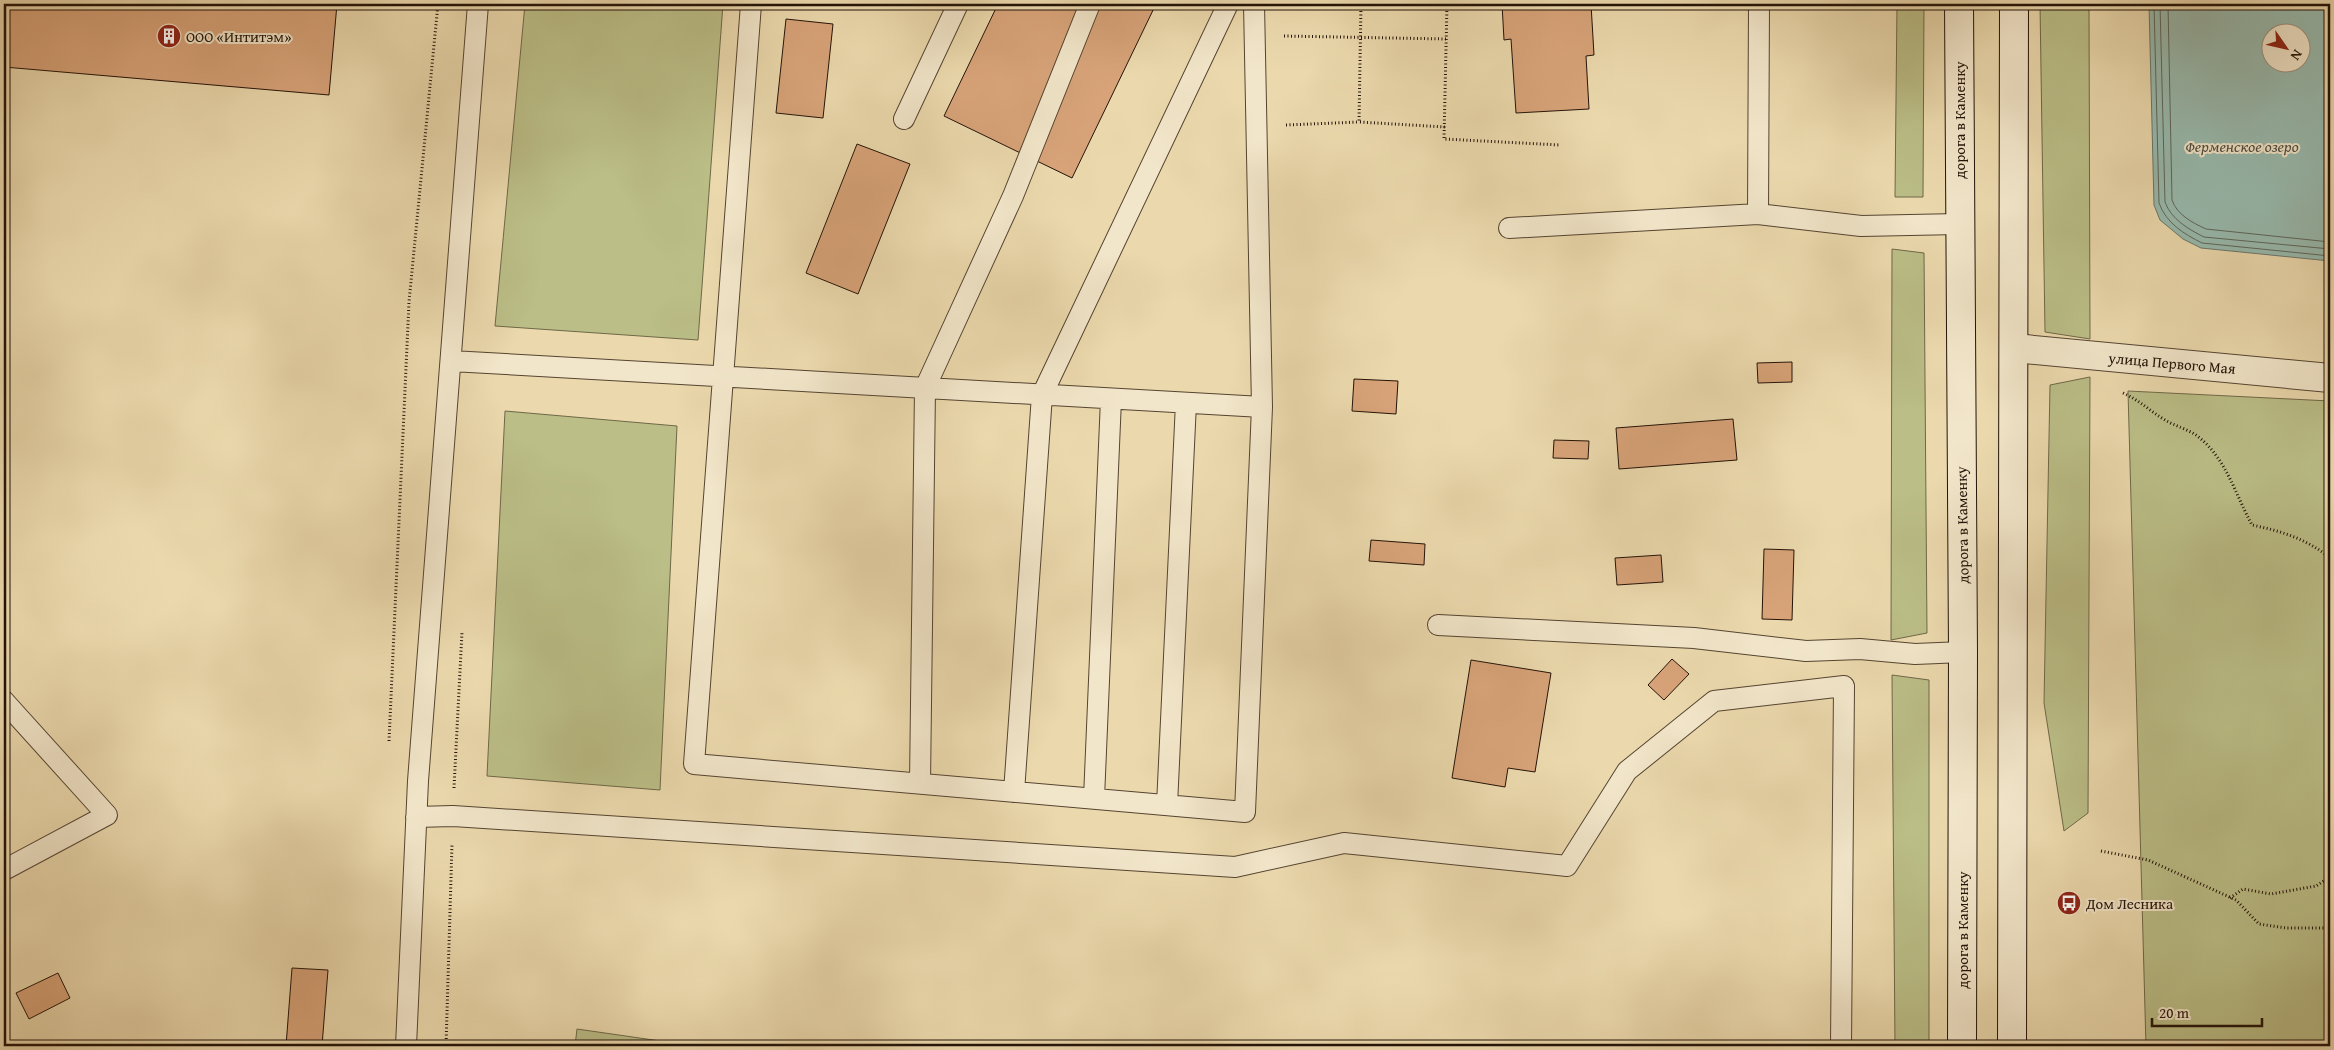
<svg xmlns="http://www.w3.org/2000/svg" width="2334" height="1050" font-family="'Gentium Book Plus',serif">
	<style>
		.green { fill: #bbbe87; stroke: #6f6848 }
		.water { fill: #98baae; stroke: #69776c; fill-rule: evenodd }
		.lines { fill: none; stroke-linecap: round; stroke-linejoin: round }
		.shore { stroke: #5e665b; stroke-width: 1 }
		.building { fill: #d8a379; stroke: #231308 }
		.lane-casing { stroke: #554431; stroke-width: 22 }
		.street-casing { stroke: #554431; stroke-width: 30 }
		.secondary-casing { stroke: #231308; stroke-width: 30 }
		.path { stroke: #231308; stroke-width: 3; stroke-dasharray: 1 2.5; stroke-linecap: butt }
		.lane { stroke: #f2e6ca; stroke-width: 20 }
		.street { stroke: #f2e6ca; stroke-width: 28 }
		.secondary { stroke: #f2e6ca; stroke-width: 28 }
		.labels { text-anchor: middle; dominant-baseline: central; stroke-width: 4; stroke-linejoin: round; paint-order: stroke }
		.poi-label { font-size: 15px; fill: #231308; stroke: #f2e6ca; text-anchor: start }
		.street-label { font-size: 15px; fill: #231308; stroke: #f2e6ca }
		.water-label { font-size: 16px; font-style: italic; fill: #4c4d42; stroke: #f2e6ca }
	</style>
	<rect width="100%" height="100%" fill="#ebd9ad"/>
	<filter id="stains"><feTurbulence type="fractalNoise" baseFrequency=".004" numOctaves="4"/><feColorMatrix values="0 0 0 0 .2 0 0 0 0 .09 0 0 0 0 .02 0 0 0 .5 -.17"/></filter>
	<radialGradient id="worn" r=".72"><stop offset=".6" stop-color="#630" stop-opacity="0"/><stop offset="1" stop-color="#630" stop-opacity=".3"/></radialGradient>
	<path class="green" d="M525 4H723L698 340 495 326Z
		M1897 4H1924L1923 197H1895Z
		M2040 4H2089L2090 339 2045 332Z
		M1892 249 1924 253 1927 633 1891 640Z
		M2090 377 2088 813 2064 831 2044 703 2050 385Z
		M2128 391 2330 401V1046H2146Z
		M505 411 677 426 660 790 487 776Z
		M1892 675 1929 680V1046H1895Z
		M577 1029 695 1046H575Z"/>
	<path class="water" d="M2149 4H2330V261L2201 248 2183 239 2160 220 2154 205ZM2272 32H2302V62H2272Z"/>
	<g class="lines">
		<path class="shore" d="M2154 4 2159 203C2166 223 2184 234 2202 243L2330 256
			M2160 4 2165 202C2171 219 2188 229 2204 237L2330 249
			M2168 4 2172 200C2177 215 2193 223 2206 229L2330 242"/>
	</g>
	<path class="building" d="M4 4H337L329 95 4 67Z
		M998 4H1156L1072 178 944 116Z
		M1502 4H1591L1594 55 1586 56 1589 109 1516 113 1511 39 1504 40Z
		M786 19 833 24 823 118 776 113Z
		M857 144 910 164 858 294 806 273Z
		M1792 362V382L1758 383 1757 363Z
		M1354 379 1398 381 1396 414 1352 411Z
		M1733 419 1737 460 1619 469 1616 428Z
		M1554 440 1589 441 1588 459 1553 458Z
		M1371 540 1425 544 1424 565 1369 561Z
		M1764 549 1794 550 1792 620 1762 619Z
		M1661 555 1663 582 1617 585 1615 558Z
		M1672 659 1689 674 1664 700 1648 685Z
		M1471 660 1551 673 1535 772 1508 768 1505 787 1452 778Z
		M292 968 328 970 322 1046H286Z
		M58 973 70 998 29 1019 16 993Z"/>
	<g class="lines">
		<g class="lane-casing">
			<path id="lane" d="M751 4 694 764 1245 812 1262 407 1254 4
				M904 119 958 4
				M1758 214 1759 4
				M1509 228 1758 214 1861 226 1959 224
				M451 361 1262 407
				M1438 625 1694 638 1806 651 1860 649 1915 654 1963 652
				M4 701 107 815 4 870
				M920 783 925 388 1013 196 1090 4
				M1014 792 1042 395 1228 4
				M1094 798 1111 399
				M1167 805 1186 403
				M416 817 453 816 1235 867 1344 843 1567 866 1627 771 1714 701 1844 686 1841 1046
				M406 1046 418 781 478 4"/>
		</g>
		<g class="street-casing">
			<path id="street" d="M2014 348 2330 378"/>
		</g>
		<g class="secondary-casing">
			<path id="secondary" d="M1959 4 1963 652 1962 1046
				M2012 1046 2014 4"/>
		</g>
		<path class="path" d="M1361 4 1359 122 1445 127
			M1447 4 1444 139 1560 145
			M1284 36 1446 39
			M1286 125 1359 122
			M2123 393C2139 400 2150 411 2165 420 2175 426 2187 429 2196 435 2226 457 2235 494 2252 525 2281 531 2307 539 2330 558
			M389 741 409 302 438 4
			M454 788 462 632
			M2101 851 2148 860 2236 900 2259 924 2286 928H2330
			M2230 898 2243 889 2271 894 2316 886 2330 877
			M446 1046 452 844"/>
		<use href="#lane" class="lane"/>
		<use href="#street" class="street"/>
		<use href="#secondary" class="secondary"/>
	</g>
	<defs>
		<g id="building-disc" transform="scale(1.25)"><circle r="9.5" fill="#8f2418" stroke="#f2e6ca"/><path d="M-4-6H4V6H1V3H-1V6H-4ZM-2.5-4.3h1.7v1.8h-1.7ZM.8-4.3h1.7v1.8H.8ZM-2.5-1h1.7V.8h-1.7ZM.8-1h1.7V.8H.8Z" fill="#fff"/></g>
		<g id="bus-disc" transform="scale(1.25)"><circle r="9.5" fill="#8f2418" stroke="#f2e6ca"/><path d="M-5-6H5V4H4V6H2V4H-2V6H-4V4H-5ZM-3.5-4V0h7V-4ZM-3.5 1.2v1.5H-2V1.2ZM2 1.2v1.5H3.5V1.2Z" fill="#fff"/></g>
	</defs>
	<g fill-rule="evenodd">
		<use href="#building-disc" x="169" y="36"/>
		<use href="#bus-disc" x="2069" y="903"/>
	</g>
	<g class="labels">
		<g class="poi-label">
			<text x="186" y="36">ООО «Интитэм»</text>
			<text x="2086" y="903">Дом Лесника</text>
		</g>
		<g class="street-label">
			<text transform="translate(1959 120) rotate(-90)">дорога в Каменку</text>
			<text transform="translate(2172 363) rotate(5)">улица Первого Мая</text>
			<text transform="translate(1962 525) rotate(-91)">дорога в Каменку</text>
			<text transform="translate(1962 930) rotate(-90)">дорога в Каменку</text>
		</g>
		<g class="water-label">
			<text x="2242" y="146">Ферменское озеро</text>
		</g>
	</g>
	<rect width="2334" height="1050" fill="none" stroke="#ebd9ad" stroke-width="20"/>
	<rect x="5" y="5" width="2324" height="1040" fill="none" stroke="#231308" stroke-width="2.5"/>
	<rect x="10" y="10" width="2314" height="1030" fill="none" stroke="#231308"/>
	<g transform="translate(2286 48) rotate(124)"><circle r="24" fill="#f2e6ca" stroke="#9f927c"/>
	<path d="M0-4L9 19L0 12L-9 19Z" fill="#8f2418"/>
	<text y="-8" font-size="14" font-weight="bold" text-anchor="middle" fill="#231308">N</text>
	</g>
	<path d="M2152 1018v8h110v-8" fill="none" stroke="#231308" stroke-width="2.5"/>
	<text x="2159" y="1018" font-size="15" fill="#231308" stroke="#f2e6ca" stroke-width="4" paint-order="stroke">20 m</text>
	<rect width="100%" height="100%" filter="url(#stains)"/>
	<rect width="100%" height="100%" fill="url(#worn)"/>
</svg>
